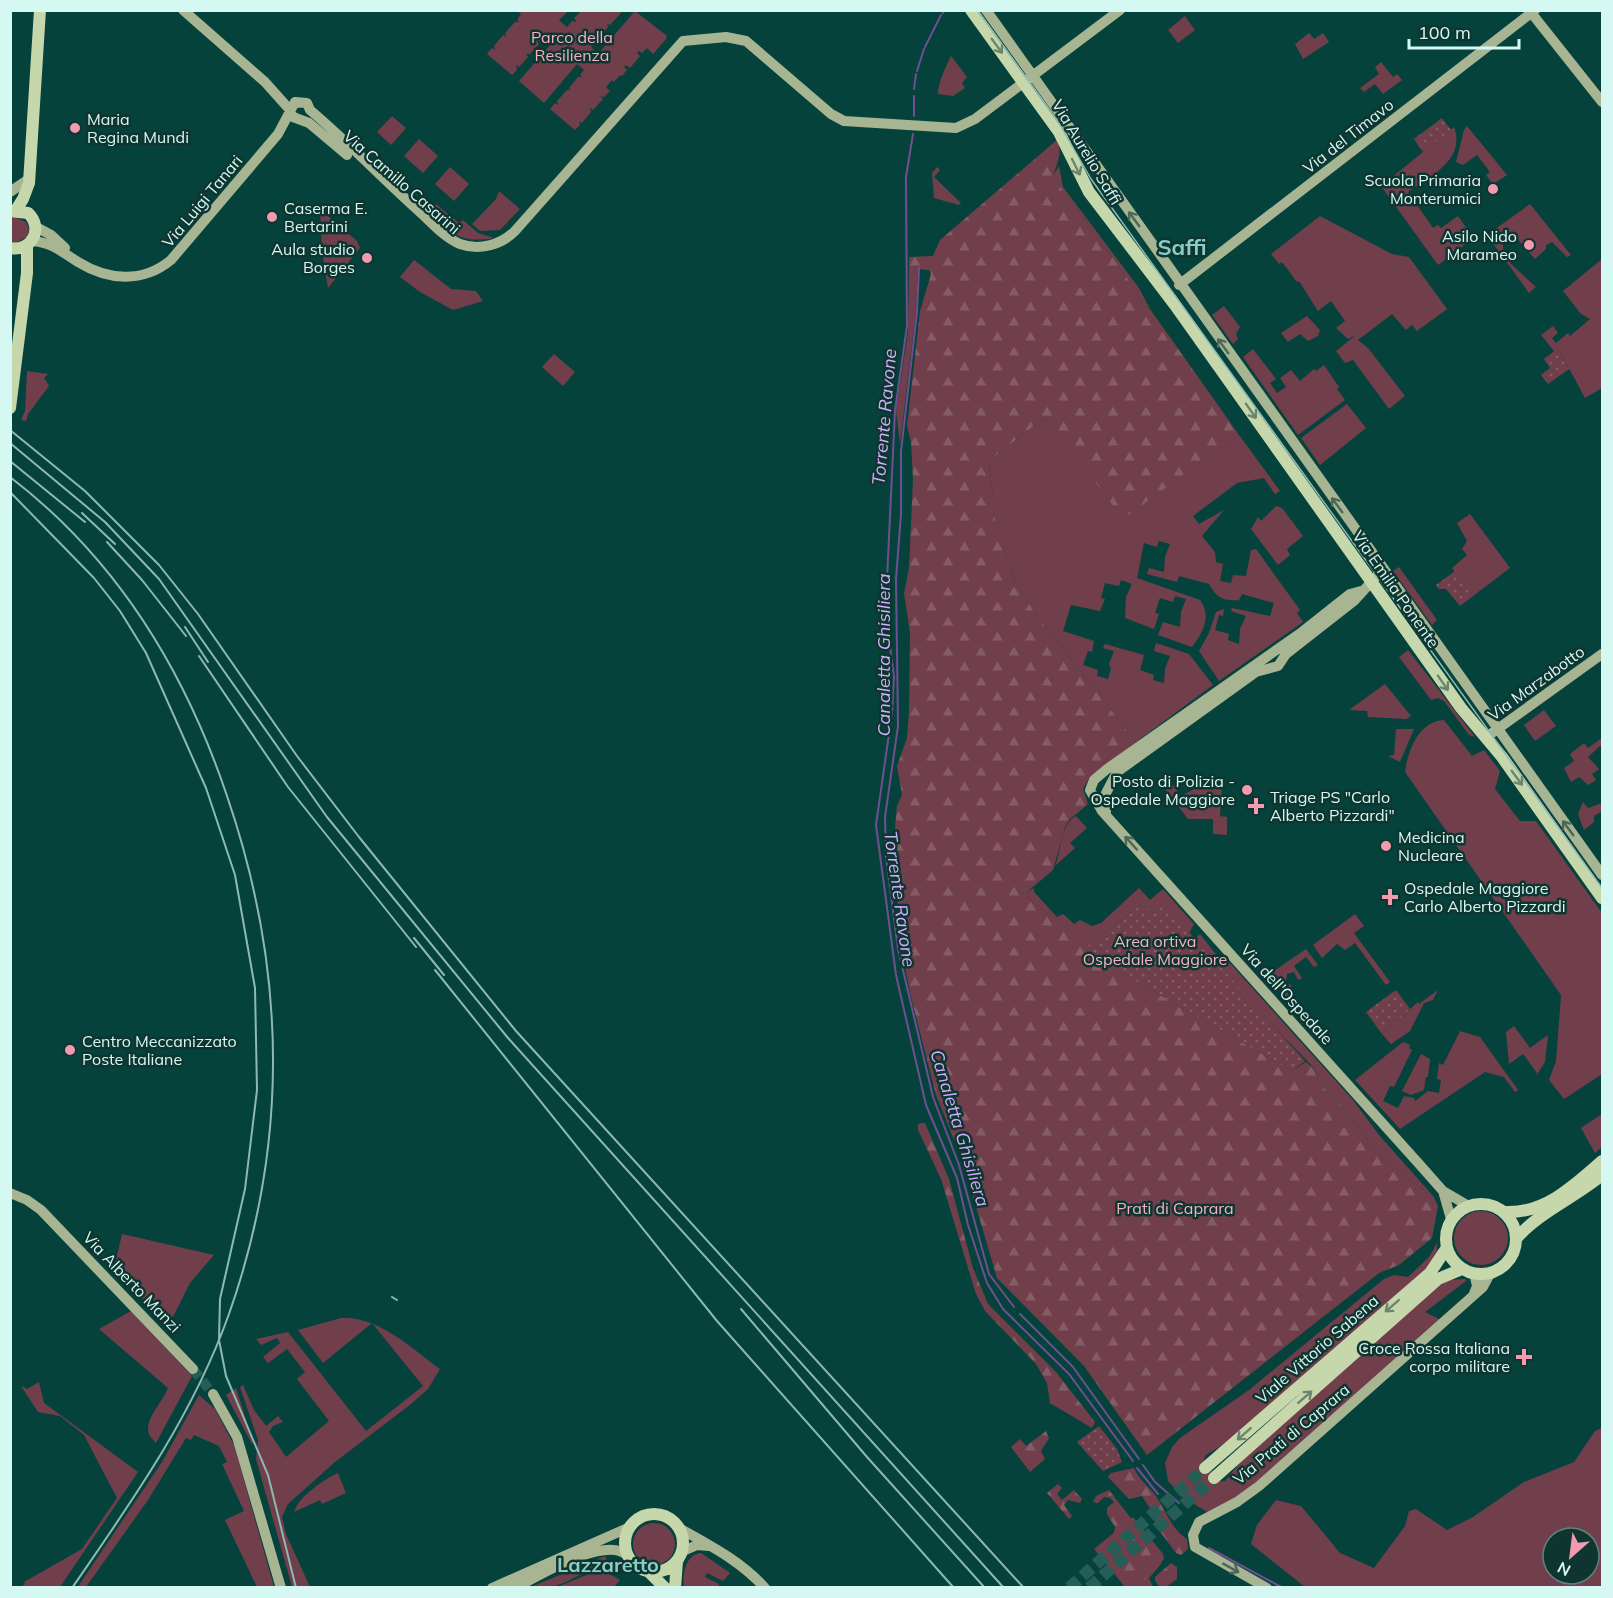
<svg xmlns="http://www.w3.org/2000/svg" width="1613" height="1598" font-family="Mulish,sans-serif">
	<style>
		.green { fill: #713f4c; fill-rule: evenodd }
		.forest { fill: url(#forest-firs) }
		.garden { fill: url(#garden-dots) }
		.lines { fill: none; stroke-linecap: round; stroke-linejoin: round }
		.stream { stroke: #6f4f91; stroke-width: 2 }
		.secondary-tunnel { stroke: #255d57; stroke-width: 10; stroke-dasharray: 10 5; stroke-linecap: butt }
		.primary-tunnel { stroke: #255d57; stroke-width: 12; stroke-dasharray: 12 6; stroke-linecap: butt }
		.secondary { stroke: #a8b593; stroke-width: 10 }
		.primary { stroke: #c7d7ac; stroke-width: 12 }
		.tram { stroke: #8eb9b3; stroke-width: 1.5 }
		.rail { stroke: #8eb9b3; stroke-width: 2 }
		.oneway { stroke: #6b866e }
		.oneway2 { stroke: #4c6858 }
		.poi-dot { fill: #f29aae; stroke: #0f3531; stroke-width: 2 }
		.labels { text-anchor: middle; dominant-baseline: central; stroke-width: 5; stroke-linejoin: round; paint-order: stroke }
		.park-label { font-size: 16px; fill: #f6b1c0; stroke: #0f3531 }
		.poi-label { font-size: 16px; fill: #d6f8f2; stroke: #0f3531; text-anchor: start }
		.street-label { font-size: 16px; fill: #d6f8f2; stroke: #0f3531 }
		.water-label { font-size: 18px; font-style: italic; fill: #d1affa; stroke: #0f3531 }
		.quarter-label { font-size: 20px; font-weight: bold; fill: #88cec4; stroke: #0f3531 }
		.district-label { font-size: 22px; font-weight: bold; fill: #88cec4; stroke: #0f3531 }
	</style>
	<defs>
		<pattern id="forest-firs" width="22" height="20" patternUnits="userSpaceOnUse" patternTransform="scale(1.5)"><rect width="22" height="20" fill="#713f4c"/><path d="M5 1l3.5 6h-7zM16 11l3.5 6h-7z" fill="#845c66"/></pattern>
		<pattern id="garden-dots" width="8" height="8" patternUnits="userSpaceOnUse" patternTransform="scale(1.5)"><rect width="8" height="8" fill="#713f4c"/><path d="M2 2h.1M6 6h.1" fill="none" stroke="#845c66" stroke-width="1.8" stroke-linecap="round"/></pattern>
	</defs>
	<rect width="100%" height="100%" fill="#06423c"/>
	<path class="green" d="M517 11H568L559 20 567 27 572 21 577 22 574 18 581 11H618L621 13 610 25 607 23 608 27 598 39H593L596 42 591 47 598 54 635 11 667 36 666 39 653 54 647 48 642 53 639 51 637 53 640 56 630 68 626 65 624 67 627 70 622 76 620 75 614 82 612 80 606 87 610 91 604 97 600 96 603 99 593 110 590 108 591 112 582 123 579 121 580 125 575 130 550 109 555 103 558 105 557 101 567 90H571L569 88 578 77H582L580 75 584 70 577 64 544 103 519 81 553 42 547 36 542 41H537L539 44 530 54H526L528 57 519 67 516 65 517 70 512 75 487 54 492 48 495 50 494 46 503 35 506 37 505 33 515 22H519L517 20 521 14Z
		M1185 16 1195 30 1178 43 1168 30Z
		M1309 33 1314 39 1323 33 1329 42 1303 59 1295 44Z
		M951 56 967 77 962 83 965 88 953 96 938 94C938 83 946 66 951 56Z
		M1381 62 1393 77 1397 74 1402 80 1383 94 1375 84 1364 92 1360 88 1379 74 1375 67Z
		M392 116 406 128 391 145 377 132Z
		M1467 126 1507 175 1493 184 1486 175 1490 172 1477 155 1463 165 1456 162 1464 130Z
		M1454 127C1466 160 1430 176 1408 192L1433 228 1438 225 1441 228 1458 216 1472 236 1471 240 1438 265 1381 186Z
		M419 139 438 156 423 173 404 156Z
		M1059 166 1063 187 1139 288 1150 309 1143 306 1131 283 1061 187 1054 174Z
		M450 167 469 184 454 201 435 184Z
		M937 167 940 170 934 177 961 203 959 205 934 198 932 173Z
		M499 191 520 209 500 230 480 231 472 224 496 199Z
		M436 204 459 223 463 220 478 233 494 238C477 241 459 241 447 227 442 220 440 213 434 206Z
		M1530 204 1571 255 1567 257 1552 242 1546 245V249L1535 259 1515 236H1509L1503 242V249L1512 261 1510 263 1536 287 1529 293 1487 235Z
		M320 209 357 241 360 248 328 288 322 251Z
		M1320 216 1392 254 1409 257 1447 309 1417 331 1412 325 1406 330 1392 314 1358 340 1368 348 1405 396 1389 409 1353 360 1345 363 1336 351 1356 335 1348 339 1336 328 1345 321 1331 301 1318 311 1299 281 1297 282 1282 262 1279 264 1271 254Z
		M15 217 26 222 29 229 27 237 16 243 11 241V218Z
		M1602 259V388L1585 398 1558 348 1554 351 1541 335 1553 326 1558 333 1552 338 1556 343 1568 333 1570 336 1590 319 1581 314 1563 291Z
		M414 260 451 289 476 291 483 301 453 310 420 292 400 277Z
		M909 268H918L916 311 900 444 896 411 908 332Z
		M1224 306 1240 327 1236 334 1238 339 1233 344 1212 315Z
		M1307 316 1320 330 1318 336 1308 341 1300 334 1288 342 1281 333Z
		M1253 349 1276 379 1270 383 1277 393 1286 387 1280 378 1291 370 1300 381 1314 369 1316 371 1324 365 1339 387 1337 389 1345 400 1298 435 1243 357Z
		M554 354 575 372 563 386 542 367Z
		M27 371 48 374 44 378 49 386 28 414 26 421 21 420 25 411Z
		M1347 404 1366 428 1320 465 1301 438Z
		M1044 418 1049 421 1126 516 1239 435 1280 491 1275 494 1264 478 1237 483 1193 516 1199 524 1224 510 1202 536 1215 552 1216 562 1223 564 1220 581 1231 583 1233 575 1246 576 1251 550 1256 549 1300 610 1297 613 1303 622 1219 681 1199 651 1209 633 1216 612 1224 609 1223 616 1219 615 1215 630 1229 634 1228 640 1239 644 1240 629 1246 616 1231 611 1232 608 1270 616 1274 603 1242 594 1239 600C1222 601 1217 598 1209 584L1179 576 1177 582 1147 574 1149 568 1164 572 1165 557 1170 544 1159 541 1157 547 1144 543 1137 578 1200 600C1212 616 1203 633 1192 647L1158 635 1163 622 1180 627 1181 612 1186 599 1175 596 1173 602 1160 598 1155 613 1159 614 1154 629 1125 618 1126 597 1132 584 1121 580 1119 586 1105 583 1101 598 1105 599 1100 611 1071 605 1063 631 1094 641 1092 652 1088 651 1083 665 1098 670 1097 676 1108 679 1111 669 1109 664 1114 651 1103 648 1105 644 1144 655 1140 670 1154 675 1153 680 1164 683 1165 669 1170 656 1154 651 1156 643 1189 654 1213 685 1136 742 1035 613 1014 579 995 519 989 461Z
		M1276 506 1282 508 1303 536 1287 549 1290 555 1278 565 1251 529 1258 517 1261 521Z
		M1470 514 1510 568 1473 596 1452 568 1467 555 1462 549 1467 541 1457 523Z
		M1399 567 1437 620 1432 625 1393 571Z
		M1408 650 1475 737 1469 735 1444 701 1438 698 1431 700 1399 657Z
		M1385 684 1411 716 1406 719 1368 717 1367 711 1349 710Z
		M1544 710 1556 726 1535 741 1524 725Z
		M1444 720 1472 756 1484 750 1500 771 1495 789 1520 821H1536L1602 913V1074L1564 1099 1549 1080 1556 1061 1561 995 1405 772C1408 750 1419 721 1444 720Z
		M1396 729H1414L1400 762 1388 756 1394 755Z
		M1602 738V747L1601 745 1588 757 1599 769 1592 774 1596 780 1588 785 1579 777 1571 782 1564 768 1574 761 1570 754 1584 743 1588 748Z
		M1206 783 1222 784 1220 816 1227 817V835L1213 834V819H1188L1165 789 1172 784 1181 796Z
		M1583 802 1588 808 1602 803V811L1594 816V822L1584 830 1578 814Z
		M1076 816 1087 828 1070 843 1075 848 1055 866C1062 850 1060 824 1076 816Z
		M1034 888V892L1057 917 1063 914 1074 924 1080 920 1092 926 1101 923 1139 888 1150 900 1163 889 1194 924 1189 933 1163 903 1152 913 1143 903 1085 948 1057 918 1052 917 1027 897V892Z
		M1355 914 1364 926 1354 933 1390 982 1386 985 1355 943 1345 950 1337 944 1322 958 1313 945Z
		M1200 934 1218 957 1229 962 1353 1100 1379 1135 1434 1197 1438 1206 1433 1197 1380 1156 1348 1112 1318 1082 1316 1070 1191 941Z
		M1306 949 1318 965 1314 967 1306 957 1294 966 1302 978 1298 980 1294 972 1287 974 1286 982 1292 986 1287 992 1295 1004 1290 1008 1279 995 1285 990 1274 976 1267 981 1264 978Z
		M1438 990 1433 1000 1424 1003 1410 1031 1391 1044 1382 1034 1418 1002 1419 1004Z
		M1514 1026 1530 1048 1548 1035 1545 1062 1534 1079 1537 1073 1523 1054 1509 1064 1506 1032Z
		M1460 1031 1480 1037 1518 1090 1515 1092 1504 1077 1485 1072 1400 1129 1355 1080 1403 1042 1410 1045 1409 1048 1412 1050 1394 1087 1390 1086 1383 1101 1398 1108 1404 1096 1414 1098 1415 1101 1428 1091 1439 1093 1441 1080 1437 1079 1439 1063 1443 1065Z
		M1421 1054 1430 1059 1428 1077H1426L1424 1090 1411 1095 1402 1091Z
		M1602 1114V1147L1595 1153 1581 1128Z
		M1454 1238a27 27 0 1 1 54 0a27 27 0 1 1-54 0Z
		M122 1234 214 1255 190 1283 173 1317 152 1308 103 1258 116 1260Z
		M1437 1243V1252L1432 1264 1226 1443 1206 1455 1202 1464 1213 1471 1217 1481H1225L1243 1459 1434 1290 1446 1280 1465 1279 1466 1281 1425 1312 1441 1320 1239 1497 1207 1512 1183 1497 1168 1481 1165 1463 1172 1447 1180 1438 1249 1390 1384 1279 1394 1275 1408 1277 1429 1257Z
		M131 1311 192 1376 156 1443 149 1435C144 1418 162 1404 168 1388L99 1329Z
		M341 1318C379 1316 411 1348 440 1369L428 1389 411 1404 335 1462 288 1504 282 1517 286 1534 310 1587H292L256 1459 258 1440 240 1387 243 1385 254 1410 266 1426 278 1416 283 1422 273 1426 269 1432 286 1457 329 1421 297 1379 305 1372 287 1349 268 1363 263 1357 280 1343 277 1338 261 1345 256 1339 288 1332 366 1431 423 1386 372 1323 323 1363 298 1330Z
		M39 1382 44 1403 138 1472 60 1587H21L25 1584 24 1582 82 1549 117 1498 84 1435 60 1416 38 1412 21 1386 27 1389Z
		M236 1388 253 1442 252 1444 226 1395Z
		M199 1395 215 1409 234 1445 274 1587H257L225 1520 244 1511 222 1464 227 1462 219 1446 194 1435 191 1440 186 1438 148 1500 86 1587 77 1588 162 1462Z
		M1602 1428V1587H1305L1251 1544 1257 1525 1276 1500 1301 1506 1340 1553 1374 1568 1405 1526 1409 1511 1416 1509 1447 1530 1473 1517 1524 1482 1574 1462 1595 1431ZM1553 1538H1589V1574H1553Z
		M338 1473 346 1493 322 1504 320 1500 294 1512C300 1495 322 1481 338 1473Z
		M1133 1517 1163 1554 1161 1564 1149 1578 1153 1587H1125L1094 1549Z
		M633 1544a21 21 0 1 1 42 0a21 21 0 1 1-42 0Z
		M701 1553 730 1573 723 1581 707 1573 705 1577 719 1584 718 1587H684C682 1574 686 1554 701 1553Z
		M605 1556 607 1560 620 1562 618 1573C586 1562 578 1581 550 1587 545 1589 537 1588 531 1587Z
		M594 1572 608 1573 620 1580 614 1587H557Z"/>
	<path class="forest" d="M1057 140C1063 154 1057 162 1054 174L1061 187 1131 283 1143 306 1150 309 1239 435 1127 516H1121L1049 421 1044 418 989 461 995 518 1014 579 1035 613 1136 742 1088 780 1083 789 1088 804 1069 820 1065 827 1053 870 1027 892V897L1052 917 1057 918 1094 957 1292 1071 1306 1062 1316 1070 1318 1082 1348 1112 1380 1156 1433 1197 1438 1206 1432 1238 1399 1265 1379 1273 1147 1455 1084 1366 997 1278 962 1159 936 1095 910 993 897 924 899 884 895 828 897 806 902 795 897 766 907 738 909 711 910 633 904 593 909 568 913 480 911 442 907 426 920 311 931 274 929 270 909 268V257L933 256 940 240Z
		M921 1123H925L949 1179 973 1268 988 1304 1056 1372 1095 1422 1092 1428 1050 1403 1047 1383 1036 1364 985 1311 976 1294 941 1179 918 1130V1124Z
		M1046 1431 1049 1438 1041 1451 1045 1459 1030 1472 1011 1447 1020 1439 1026 1446Z
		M1134 1468C1139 1480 1148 1485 1155 1495 1165 1509 1172 1530 1187 1539L1188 1549 1181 1555 1176 1553 1155 1525V1516L1142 1496 1129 1499 1108 1477 1111 1473Z
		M1058 1484 1062 1488 1057 1494 1062 1500 1074 1490 1082 1499 1080 1503 1068 1500 1064 1505 1072 1516 1069 1519 1047 1493Z
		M1109 1490 1140 1530 1134 1546 1119 1547 1114 1533 1115 1527 1107 1514V1508L1114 1502 1110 1498 1104 1497 1098 1503 1093 1502 1096 1496Z
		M1151 1540 1163 1554 1164 1559 1141 1584 1131 1587 1123 1580 1120 1569Z
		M1171 1563 1177 1567V1579L1166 1587H1160L1155 1581V1577Z"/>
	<path class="garden" d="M1442 118 1451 130 1423 152 1414 139Z
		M1558 348 1569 369 1548 384 1541 375 1550 368 1544 359Z
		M1455 571 1473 596 1460 606 1446 589H1439L1436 585Z
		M1143 903 1152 913 1163 903 1305 1061 1292 1071 1094 957 1085 948Z
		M1396 990 1410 1009 1382 1034 1366 1012Z
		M1099 1426 1117 1449 1122 1462 1103 1471 1077 1442Z"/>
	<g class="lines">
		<path class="stream" d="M943 13 944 10
			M925 47 941 15
			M917 71 924 49
			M914 89 916 74
			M914 116V96
			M913 134 906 177 907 326 895 411 887 579 886 616 894 677 892 713 876 825 896 975 926 1105 957 1178 968 1225 987 1283 1003 1309 1069 1374 1133 1461
			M919 268 917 312 901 451V514L896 579 898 726 885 817 886 857 898 949 933 1097 959 1165 989 1274 1014 1307
			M1020 1314 1073 1367 1139 1459
			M1143 1465 1155 1482 1179 1503
			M1137 1468 1158 1494
			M1209 1548 1283 1588"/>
		<path class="secondary-tunnel" d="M193 1369 213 1394"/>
		<path class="primary-tunnel" d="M1069 1588 1205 1468
			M1089 1588 1214 1478"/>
		<path class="secondary" d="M183 10 265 82 290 110
			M986 10 1602 875
			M1529 10 1602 102
			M295 102 307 103 310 110C348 142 383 179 421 213 432 223 445 238 460 244 479 251 501 245 515 231L683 41 726 37 746 41 831 114 844 121 956 128 975 119 1120 10
			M290 111 293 117 309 123 347 155
			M10 192 29 179
			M36 227 51 235 65 248
			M32 241C51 242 62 252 78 262 109 281 143 283 171 260L278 134 295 102
			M1179 285 1535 10
			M1361 591 1350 594 1302 632 1107 769 1094 780 1090 790 1102 811 1420 1165 1443 1191 1467 1205
			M1492 733 1602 654
			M1106 812 1104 797 1117 772 1256 672 1278 666 1286 654 1355 600 1383 569
			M1443 1191 1451 1219
			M10 1193 27 1200 41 1210 193 1369
			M1473 1296 1477 1286 1474 1273
			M213 1394 237 1437 281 1588
			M679 1528C709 1545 741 1561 765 1588
			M681 1552 697 1545 709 1546
			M492 1588 630 1527
			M515 1588C538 1576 607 1534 628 1556
			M1267 1588 1195 1547 1193 1535 1199 1522 1237 1502 1259 1486 1483 1287 1491 1272"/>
		<path class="primary" d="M971 10 1059 132 1089 192 1175 305 1461 708 1502 757 1602 898
			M16 210 23 199 29 183 40 10
			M10 211 28 213C44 228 32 252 10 248
			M10 408 27 273V245
			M1446 1239a35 35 0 1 1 70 0a35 35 0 1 1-70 0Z
			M1505 1212C1544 1214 1574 1186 1602 1161
			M1516 1239C1536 1214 1576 1197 1602 1175
			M1205 1468 1430 1273 1446 1249
			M1214 1478 1438 1279 1462 1269
			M625 1543a29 29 0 1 1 58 0a29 29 0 1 1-58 0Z
			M649 1572 665 1588
			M675 1588 677 1561"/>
		<path class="tram" d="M977 10 1060 125 1091 179 1602 888"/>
		<path class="rail" d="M10 430 85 491 159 565 198 614 297 756 359 837 516 1031 1024 1588
			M10 443 105 522 159 579 327 817 508 1038 1004 1588
			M10 461 85 522
			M10 477C116 558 185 671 227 796 286 968 290 1141 229 1314 193 1415 133 1500 72 1588
			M10 492 94 578 120 611 146 653 206 788 235 875 255 988 257 1090 245 1189 220 1299 219 1340 226 1376 268 1475 296 1588
			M82 513 115 544
			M107 542 142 580 186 636
			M185 627 208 662
			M199 656 288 787 416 947
			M414 938 444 975
			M435 970 717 1321 954 1588
			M392 1297 397 1300
			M741 1309 867 1457 985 1588"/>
	</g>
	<defs><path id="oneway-shaft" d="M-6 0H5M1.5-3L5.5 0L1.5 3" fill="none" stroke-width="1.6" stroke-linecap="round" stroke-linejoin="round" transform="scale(1.5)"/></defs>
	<g class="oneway">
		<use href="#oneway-shaft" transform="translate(997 46) rotate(54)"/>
		<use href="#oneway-shaft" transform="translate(1076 167) rotate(64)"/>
		<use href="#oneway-shaft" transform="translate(1251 411) rotate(55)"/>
		<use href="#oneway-shaft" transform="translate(1443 683) rotate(55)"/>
		<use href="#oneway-shaft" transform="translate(1517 778) rotate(54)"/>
		<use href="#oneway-shaft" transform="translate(1392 1306) rotate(139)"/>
		<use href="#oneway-shaft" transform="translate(1305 1397) rotate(-41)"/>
		<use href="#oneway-shaft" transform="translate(1244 1434) rotate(139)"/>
	</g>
	<g class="oneway2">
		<use href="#oneway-shaft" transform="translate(1134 219) rotate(-126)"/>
		<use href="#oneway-shaft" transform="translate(1223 346) rotate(-126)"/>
		<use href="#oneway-shaft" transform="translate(1337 505) rotate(-126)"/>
		<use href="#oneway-shaft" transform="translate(1568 828) rotate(-126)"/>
		<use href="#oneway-shaft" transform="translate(1131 843) rotate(-132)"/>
		<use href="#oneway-shaft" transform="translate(1231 1568) rotate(29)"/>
	</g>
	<g class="poi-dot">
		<circle cx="75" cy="128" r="6"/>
		<circle cx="1493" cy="189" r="6"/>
		<circle cx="272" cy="217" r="6"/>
		<circle cx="1529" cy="245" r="6"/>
		<circle cx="367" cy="258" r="6"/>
		<circle cx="1247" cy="790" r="6"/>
		<path d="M1253 797h6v6h6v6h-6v6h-6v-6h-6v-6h6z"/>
		<circle cx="1386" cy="846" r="6"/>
		<path d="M1387 888h6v6h6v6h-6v6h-6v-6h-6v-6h6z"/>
		<circle cx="70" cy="1050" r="6"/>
		<path d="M1521 1348h6v6h6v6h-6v6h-6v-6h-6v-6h6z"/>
	</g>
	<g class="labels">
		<g class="park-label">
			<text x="572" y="37">Parco della<tspan x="572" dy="18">Resilienza</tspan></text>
			<text x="1155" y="941">Area ortiva<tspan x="1155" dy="18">Ospedale Maggiore</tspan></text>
			<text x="1175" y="1208">Prati di Caprara</text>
		</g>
		<g class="poi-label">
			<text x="87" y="119">Maria<tspan x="87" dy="18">Regina Mundi</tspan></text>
			<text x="1481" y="180" text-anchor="end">Scuola Primaria<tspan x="1481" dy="18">Monterumici</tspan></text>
			<text x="284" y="208">Caserma E.<tspan x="284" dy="18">Bertarini</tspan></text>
			<text x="1517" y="236" text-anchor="end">Asilo Nido<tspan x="1517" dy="18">Marameo</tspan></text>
			<text x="355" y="249" text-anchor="end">Aula studio<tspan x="355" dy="18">Borges</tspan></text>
			<text x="1235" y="781" text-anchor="end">Posto di Polizia -<tspan x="1235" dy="18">Ospedale Maggiore</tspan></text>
			<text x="1270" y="797">Triage PS "Carlo<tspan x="1270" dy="18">Alberto Pizzardi"</tspan></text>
			<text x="1398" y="837">Medicina<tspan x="1398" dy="18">Nucleare</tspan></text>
			<text x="1404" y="888">Ospedale Maggiore<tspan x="1404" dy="18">Carlo Alberto Pizzardi</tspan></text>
			<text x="82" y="1041">Centro Meccanizzato<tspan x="82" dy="18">Poste Italiane</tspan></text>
			<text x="1510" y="1348" text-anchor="end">Croce Rossa Italiana<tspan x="1510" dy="18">corpo militare</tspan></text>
		</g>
		<g class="street-label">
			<text transform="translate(1348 136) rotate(-38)">Via del Timavo</text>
			<text transform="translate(1087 152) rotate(59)">Via Aurelio Saffi</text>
			<text transform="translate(402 182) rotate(41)">Via Camillo Casarini</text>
			<text transform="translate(202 201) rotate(-50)">Via Luigi Tanari</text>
			<text transform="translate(1396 589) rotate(55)">Via Emilia Ponente</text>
			<text transform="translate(1536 683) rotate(-36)">Via Marzabotto</text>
			<text transform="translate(1287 994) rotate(48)">Via dell'Ospedale</text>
			<text transform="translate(132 1282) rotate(46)">Via Alberto Manzi</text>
			<text transform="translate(1317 1349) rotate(-41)">Viale Vittorio Sabena</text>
			<text transform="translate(1291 1434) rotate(-40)">Via Prati di Caprara</text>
		</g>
		<g class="water-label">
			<text transform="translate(884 417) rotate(-85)">Torrente Ravone</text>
			<text transform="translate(883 655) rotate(-90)">Canaletta Ghisiliera</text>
			<text transform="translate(900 899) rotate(82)">Torrente Ravone</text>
			<text transform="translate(960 1128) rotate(73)">Canaletta Ghisiliera</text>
		</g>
		<g class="quarter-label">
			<text x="608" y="1564">Lazzaretto</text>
		</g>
		<g class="district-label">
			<text x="1182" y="247">Saffi</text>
		</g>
	</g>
	<rect width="1613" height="1598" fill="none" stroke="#d6f8f2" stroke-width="24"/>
	<g transform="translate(1571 1556) rotate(208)"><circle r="28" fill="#0f3531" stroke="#5f837e" stroke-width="1.5"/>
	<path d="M0-4.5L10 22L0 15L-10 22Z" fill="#f29aae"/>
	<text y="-9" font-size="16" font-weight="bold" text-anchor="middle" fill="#d6f8f2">N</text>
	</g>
	<path d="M1409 39v9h110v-9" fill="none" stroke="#d6f8f2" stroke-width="3"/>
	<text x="1418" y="39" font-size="18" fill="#d6f8f2" stroke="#0f3531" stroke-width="4.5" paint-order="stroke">100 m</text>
</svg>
